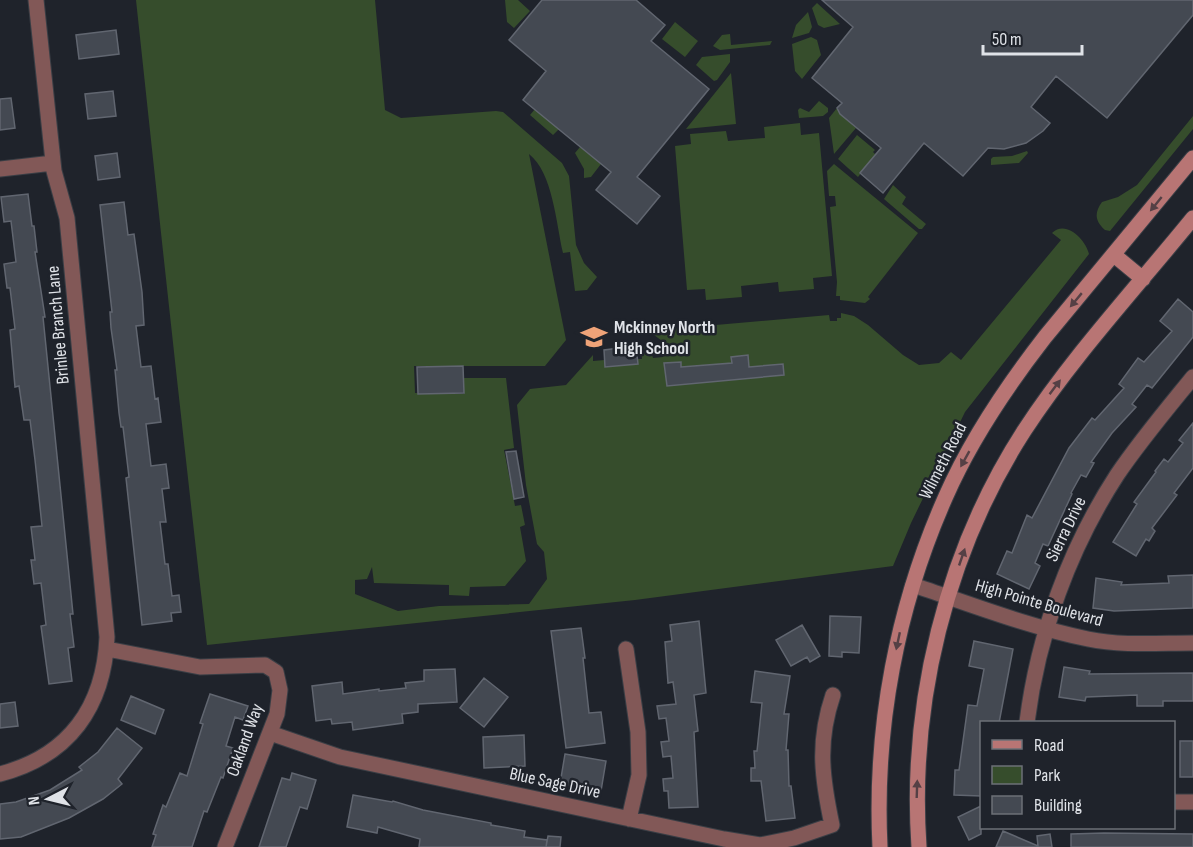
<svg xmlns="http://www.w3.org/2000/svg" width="1193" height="847" font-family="'Sofia Sans Condensed',sans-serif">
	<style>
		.green { fill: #364d2c }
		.building { fill: #444952; stroke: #616670; stroke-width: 1.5 }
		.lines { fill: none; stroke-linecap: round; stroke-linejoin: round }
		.minor-casing { stroke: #3a3e45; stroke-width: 17 }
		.secondary-casing { stroke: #3a3e45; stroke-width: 17 }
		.minor { stroke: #825857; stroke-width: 15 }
		.secondary { stroke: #b87574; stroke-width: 15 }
		.oneway { fill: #554045 }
		.labels { text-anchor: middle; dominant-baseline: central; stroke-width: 5; stroke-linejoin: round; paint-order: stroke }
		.street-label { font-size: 18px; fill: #e0e3e8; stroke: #1f232b }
		.poi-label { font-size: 18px; font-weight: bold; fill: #e0e3e8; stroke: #1f232b; text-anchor: start }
	</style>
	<rect width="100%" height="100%" fill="#1f232b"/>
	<path class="green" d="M136 0H375L385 110 401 118 496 111 503 112 562 163 569 176 576 245 584 263 597 277 587 290 575 291 570 252 563 253C556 223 553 173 529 154L566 340 545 366H414L415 393 464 394V378H506L514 448 504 450 515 506 521 505 525 525 520 527 526 561 505 586 470 587 469 596 449 595V585L374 583 372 567 367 579 355 580V594L398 611 439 606 529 604 547 579 544 552 537 544 526 485 517 405 530 389 566 385 593 355V361L605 360 638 364V359H642L641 350H637L636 346 649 345 653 358 663 357 669 346 654 335V322L670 329 829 315 830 321H837V318H841V313L854 316 868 325 903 355 919 365 939 363 951 352 961 360 1061 240 1052 233C1066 219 1086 240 1089 254L965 412 911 523 893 566 635 600 207 645C182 430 159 215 136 0Z
		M505 0H518L530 11 514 28 507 22Z
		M817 3 840 24 824 28 818 25 812 8Z
		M808 12 812 27 809 33 792 38 796 25Z
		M675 22 698 41 685 57 662 39Z
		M730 34 731 45 772 41 770 45 720 50 713 46 722 35Z
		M811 37 817 40 821 55 802 79 795 71 792 44Z
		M730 54V62L717 80 714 81 696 65 702 57Z
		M731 73 736 124 686 129Z
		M819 101 828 108V112L823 116 799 118 798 110 800 108 809 112Z
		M837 108 840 114 856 128 834 154 829 118Z
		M535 109 559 129 553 135 530 115Z
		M1193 116V129L1110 231 1105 230C1095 221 1094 213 1102 202L1118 197 1137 185Z
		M800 123 801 135 819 133 832 276 813 278 814 289 779 292 778 282 741 286 742 297 706 300 705 289 687 290 675 146 691 144 690 134 726 131 728 141 765 138 764 127Z
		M857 135 875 150 873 152 876 155 858 177 838 159Z
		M580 147 601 164 591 177 584 178V169L575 153Z
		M1027 151 1028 153 1019 163 991 165V159L993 157 1012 156Z
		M834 164 918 233 868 297 870 299 865 303 840 300V296H836L837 282 830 207 836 206 835 196H829L827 171Z
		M893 185 906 197 902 204 926 224 922 229H919L884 199Z"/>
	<path class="building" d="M542 0H636L665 25 651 41 709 89 637 177 660 196 637 224 596 190 611 172 523 100 546 71 509 40Z
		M822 0H1193V15L1107 118 1056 76 1031 107 1050 123 1043 131 1026 143 1004 149 988 148 963 176 924 143 883 193 860 173 881 148 840 114 837 108 842 103 812 78 853 27Z
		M116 30 119 54 79 59 76 35Z
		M113 91 116 116 88 119 85 94Z
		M11 98 15 128 0 130V99Z
		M117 153 120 177 98 180 95 156Z
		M28 194 32 226H34L37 252H35L45 317H43L73 614H70L74 647 68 648 72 681 49 684 41 626 46 625 41 583 34 584 31 560H35L31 527 42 526 35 460 30 420H24L19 386 15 387 10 330 15 329 10 288H7L4 264 16 262 11 221 4 222 1 197Z
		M124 202 128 235 134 234 142 292 144 325 136 326 141 367 151 366 155 399 158 398 161 422 146 424 151 466 166 464 169 488 162 489 166 522H160L165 564H168L172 596 179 595 181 612 171 613 172 621 142 625 126 478 129 477 123 427H121L119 413 115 370H117L111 328 110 312H112L100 205Z
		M1178 299 1193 312V337L1152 388 1147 385 1132 404 1136 407 1112 433 1091 462 1094 463 1086 477 1081 475 1071 493 1072 494 1048 546 1043 544 1035 563 1040 566 1029 589 997 574 1007 551 1012 553 1027 515 1032 518 1069 448 1092 418 1095 420 1124 388 1119 384 1138 358 1144 362 1172 331 1160 321Z
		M636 346 638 364 605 367 604 350Z
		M748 355 749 367 783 364 784 375 667 386 664 363 681 362V367L732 363 731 357Z
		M463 366 464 393 418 394 417 367Z
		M1193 423V468L1174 493 1177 495 1152 528 1155 531 1149 541 1146 539 1136 556 1113 542 1137 504 1134 502 1156 472 1155 471 1164 459 1168 462 1183 443 1179 440Z
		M516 451 524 497 514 499 506 452Z
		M1193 575V608L1114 611 1093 608 1096 578 1122 582 1121 585 1169 583 1168 576Z
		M830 616 861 617 859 653 842 652V657L829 656Z
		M699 621 706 693 694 695 698 731 694 732 698 807 669 808 668 791H664L663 779 673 778 671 756 663 757 661 742 669 741 666 718 659 719 657 706 676 704 673 682 668 683 665 642 672 641 670 625Z
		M802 625 820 656 810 662 807 657 791 666 776 640Z
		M581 628 585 658H583L589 713 601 712 605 743 566 748 551 631Z
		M974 641 1013 649 999 723H981V796L954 795 955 770H959L968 705 977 706 984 669 969 666Z
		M1064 667 1090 671 1089 674 1193 673V701H1163V706H1137V695L1086 697 1085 701 1059 697Z
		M455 669 457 702 418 704V712L402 714 403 723 353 730 352 722 332 724 331 719 316 721 312 686 342 682 343 694 379 689V691L406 688 405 683 424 681V670Z
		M755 671 790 676 784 714H789L786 750H788L789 786H791L795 818 766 821 761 781H751V768H755L754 751H757L762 703 751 702Z
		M484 678 508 697 484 727 460 708Z
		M210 694 248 706 243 720 235 717 226 746 233 748 223 778 221 777 207 812 204 811 192 847H152L156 835 153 834 163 805 166 807 180 773 187 776 203 724 200 723Z
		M131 696 164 710 155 734 121 720Z
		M15 702 18 726 0 728V704Z
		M117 728 142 748 118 779 122 784 103 799 69 818 21 837 0 839V804L16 802 50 790 82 770 79 767 98 752Z
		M524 735 525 766 484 768 483 737Z
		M1180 741H1193V777H1180Z
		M565 754 606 761 601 791 560 784Z
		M292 773 316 780 307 809 300 807 286 847H259L282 778 290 780Z
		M353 795 392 802 393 801 423 810 491 823V825L525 831 524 837 547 840 546 847 548 836 561 837 560 847H419L420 839 378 827 377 833 347 827Z
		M981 806V834L969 840 958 817Z
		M1003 831 1038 846 1037 836 1050 834 1052 847H996Z
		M1104 833 1193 834V847H1071V834Z"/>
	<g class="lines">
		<g class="minor-casing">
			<path id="minor" d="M0 169 53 163
				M913 585C970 604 1029 627 1088 639 1122 646 1158 643 1193 643
				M107 649 200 667 265 665 276 672 280 690 277 714 225 847
				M626 649 638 732 639 775 629 819
				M1027 722C1038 635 1069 549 1117 475 1140 441 1167 409 1193 377
				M270 733 340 757 724 839 760 845 794 838 832 825C822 778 817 742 833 695
				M0 774C69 756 104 707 107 637L67 218 54 171 36 0
				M1174 802H1193"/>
		</g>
		<g class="secondary-casing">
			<path id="secondary" d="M1114 255 1143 279
				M880 847C874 727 897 606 946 496 971 439 1007 386 1045 337L1193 158
				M919 847C909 704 946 552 1024 431 1073 356 1136 288 1193 218"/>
		</g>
		<use href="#minor" class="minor"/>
		<use href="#secondary" class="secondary"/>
	</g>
	<defs><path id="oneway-solid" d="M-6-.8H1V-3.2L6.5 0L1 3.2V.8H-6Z" transform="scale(1.5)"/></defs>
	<g class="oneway">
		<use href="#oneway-solid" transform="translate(1156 204) rotate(129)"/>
		<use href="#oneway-solid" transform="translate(1076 300) rotate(130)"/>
		<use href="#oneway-solid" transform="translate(1055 387) rotate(-53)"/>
		<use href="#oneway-solid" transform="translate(965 459) rotate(119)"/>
		<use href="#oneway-solid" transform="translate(962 557) rotate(-71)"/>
		<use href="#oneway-solid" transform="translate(898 641) rotate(102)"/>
		<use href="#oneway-solid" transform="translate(917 789) rotate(-88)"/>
	</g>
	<defs>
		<g id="school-bare" transform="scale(2.07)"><path d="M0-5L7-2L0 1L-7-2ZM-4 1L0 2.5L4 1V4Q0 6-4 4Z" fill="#efa378" stroke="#1f232b" stroke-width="2.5" paint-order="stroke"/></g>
	</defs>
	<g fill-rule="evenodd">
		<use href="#school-bare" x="594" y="337"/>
	</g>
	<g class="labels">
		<g class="street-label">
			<text transform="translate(58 325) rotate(-95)">Brinlee Branch Lane</text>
			<text transform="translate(943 461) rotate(-63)">Wilmeth Road</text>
			<text transform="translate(1066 529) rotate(-64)">Sierra Drive</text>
			<text transform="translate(1039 603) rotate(16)">High Pointe Boulevard</text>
			<text transform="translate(245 740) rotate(-70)">Oakland Way</text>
			<text transform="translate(555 783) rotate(12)">Blue Sage Drive</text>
		</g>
		<g class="poi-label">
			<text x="614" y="327">Mckinney North<tspan x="614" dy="21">High School</tspan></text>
		</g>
	</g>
	<rect x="980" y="721" width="195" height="108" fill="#1f232b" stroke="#6c7077" stroke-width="1.5"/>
	<rect x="992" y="740" width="30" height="9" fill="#b87574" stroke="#6c7077" stroke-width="1.5"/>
	<text x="1034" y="751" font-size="18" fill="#e0e3e8">Road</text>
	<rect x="992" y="766" width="30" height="18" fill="#364d2c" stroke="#6c7077" stroke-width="1.5"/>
	<text x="1034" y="781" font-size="18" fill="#e0e3e8">Park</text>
	<rect x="992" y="796" width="30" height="18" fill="#444952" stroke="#6c7077" stroke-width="1.5"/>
	<text x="1034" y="811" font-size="18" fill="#e0e3e8">Building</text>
	<g transform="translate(48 799) rotate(263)" stroke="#1f232b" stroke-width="4.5" paint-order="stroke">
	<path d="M0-4.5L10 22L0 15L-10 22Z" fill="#e0e3e8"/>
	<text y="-9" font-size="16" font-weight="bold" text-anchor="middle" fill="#e0e3e8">N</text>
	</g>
	<path d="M983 45v9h99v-9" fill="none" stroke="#e0e3e8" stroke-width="3"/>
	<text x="992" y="45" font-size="18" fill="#e0e3e8" stroke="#1f232b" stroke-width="4.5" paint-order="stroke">50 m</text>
</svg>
